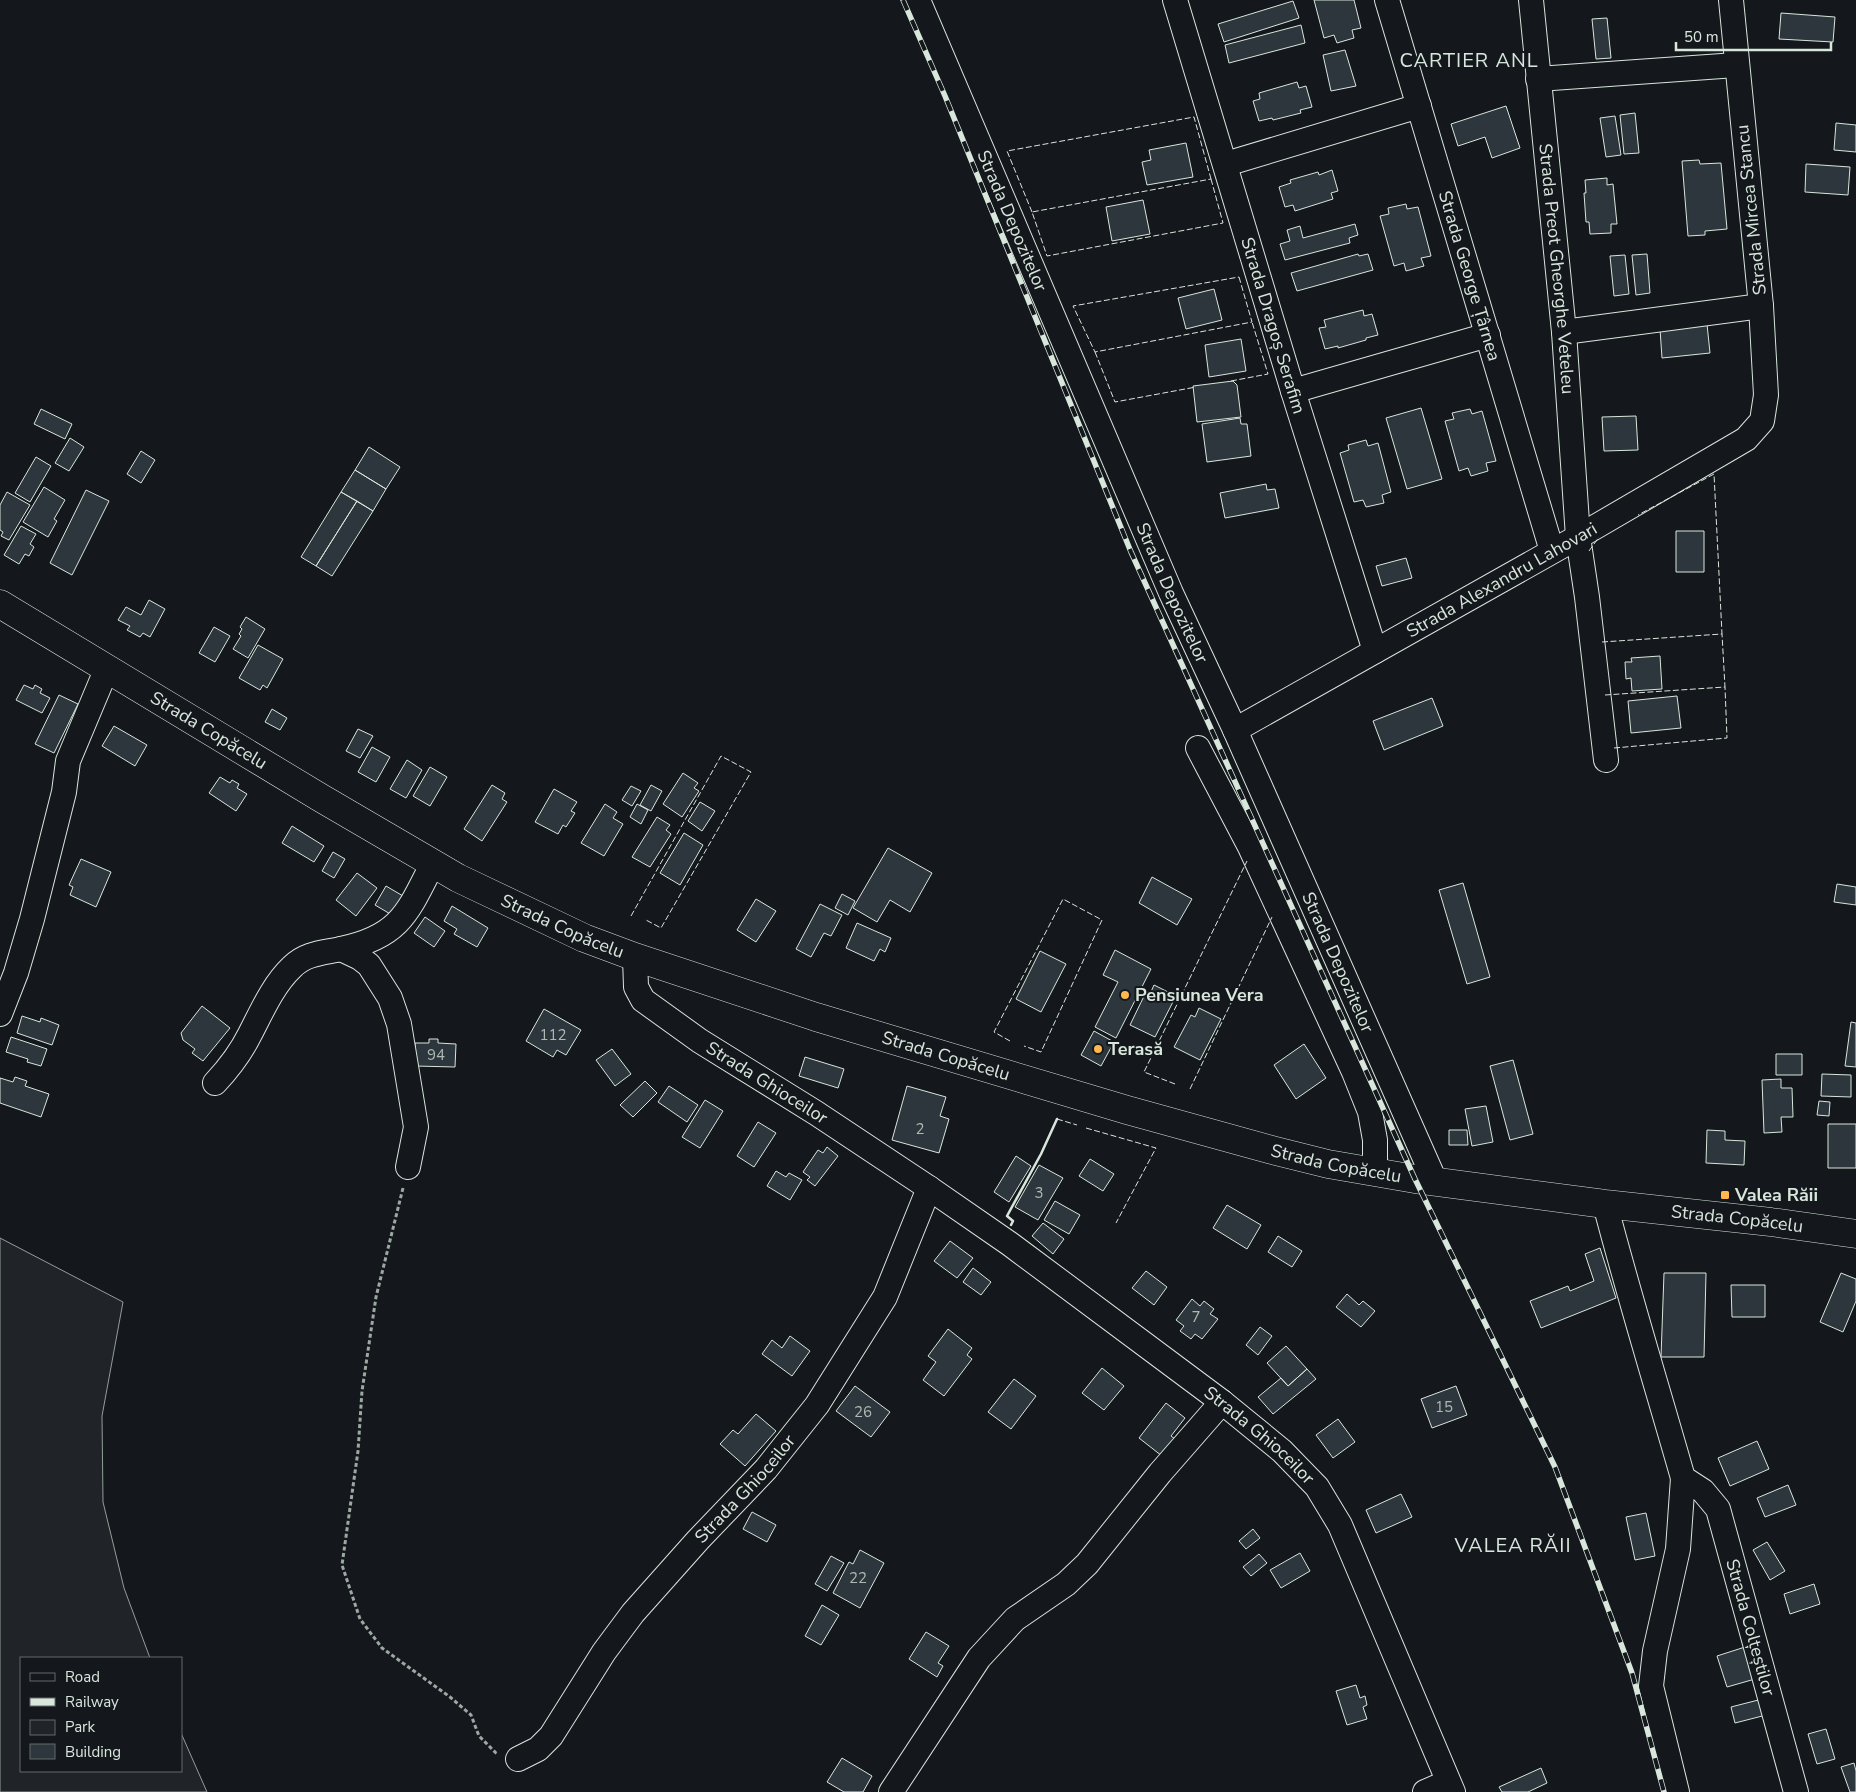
<svg xmlns="http://www.w3.org/2000/svg" width="1856" height="1792" font-family="'Nunito Sans',sans-serif">
	<style>
		.green { fill: #202428; stroke: #939e99 }
		.building { fill: #2c363c; stroke: #d8e6dc }
		.lines { fill: none; stroke-linecap: round; stroke-linejoin: round }
		.minor-casing { stroke: #d8e6dc; stroke-width: 26 }
		.major-casing { stroke: #d8e6dc; stroke-width: 29 }
		.path { stroke: #9da8a2; stroke-width: 3; stroke-dasharray: 4 2.5; stroke-linecap: butt }
		.minor { stroke: #14181c; stroke-width: 24 }
		.major { stroke: #14181c; stroke-width: 28 }
		.rail-casing { stroke: #d8e6dc; stroke-width: 5.5 }
		.rail { stroke: #14181c; stroke-width: 4; stroke-dasharray: 11; stroke-linecap: butt }
		.fence { stroke: #d8e6dc; stroke-width: 1; stroke-dasharray: 6 2.5; stroke-linecap: butt }
		.wall { stroke: #d8e6dc; stroke-width: 2.5 }
		.poi-dot { fill: #ffb74d; stroke: #14181c; stroke-width: 2 }
		.labels { text-anchor: middle; dominant-baseline: central; stroke-width: 4; stroke-linejoin: round; paint-order: stroke }
		.number-label { font-size: 15px; fill: #adbab4 }
		.street-label { font-size: 18px; fill: #d8e6dc; stroke: #14181c }
		.poi-label { font-size: 18px; font-weight: bold; fill: #d8e6dc; stroke: #14181c; text-anchor: start }
		.quarter-label { font-size: 20px; letter-spacing: 1px; fill: #d8e6dc; stroke: #14181c }
	</style>
	<rect width="100%" height="100%" fill="#14181c"/>
	<path class="green" d="M0 1238 123 1302 102 1416 103 1502 124 1588 150 1658H21V1771H181V1733L207 1792H0Z"/>
	<path class="building" d="M1314 0H1354L1361 28 1352 30 1354 38 1337 43 1334 35 1324 38Z
		M1293 1 1299 18 1224 42 1218 24Z
		M1781 13 1835 17 1833 42 1779 39Z
		M1607 18 1611 58 1596 59 1592 19Z
		M1301 25 1305 43 1229 63 1225 45Z
		M1345 50 1356 86 1331 91 1323 55Z
		M1297 82 1299 88 1306 86 1312 107 1300 110 1301 113 1273 120 1272 118 1259 121 1253 101 1260 99 1259 93Z
		M1506 106 1520 148 1492 158 1485 137 1458 146 1451 124Z
		M1635 113 1639 153 1624 154 1620 115Z
		M1615 116 1621 155 1606 157 1600 118Z
		M1836 123 1856 125V152L1834 150Z
		M1186 143 1193 177 1147 185 1142 162 1151 160 1149 150Z
		M1699 160 1700 164 1721 163 1727 229 1705 231V235L1688 236 1682 161Z
		M1806 164 1850 167 1848 195 1805 192Z
		M1332 170 1338 191 1331 193 1333 199 1295 211 1293 205 1285 207 1279 187 1291 183 1290 180 1318 172 1319 175Z
		M1607 178V185L1613 184 1617 224H1611V233L1590 234 1589 222H1586L1584 193H1586L1585 180Z
		M1143 200 1150 234 1112 241 1106 207Z
		M1406 204 1407 209 1418 207 1431 256 1421 258 1424 266 1406 271 1404 263 1394 266 1380 216 1389 214 1388 208Z
		M1355 224 1358 235 1349 238 1350 243 1285 260 1280 244 1290 241 1287 230 1300 226 1303 238Z
		M1358 254 1359 256 1368 254 1373 270 1297 291 1291 273Z
		M1647 254 1650 293 1636 295 1632 255Z
		M1625 255 1629 294 1614 296 1610 256Z
		M1214 289 1222 320 1186 329 1178 298Z
		M1363 310 1364 316 1372 314 1378 335 1366 338V340L1338 348V346L1325 349 1319 328 1326 327 1324 320Z
		M1707 324 1710 353 1662 358 1660 329Z
		M1241 339 1246 371 1209 377 1205 345Z
		M1233 381 1237 385 1241 417 1197 422 1193 386Z
		M1421 408 1442 479 1407 489 1386 418Z
		M41 409 72 424 65 439 34 424Z
		M1470 409 1472 414 1482 411 1496 461 1486 463 1488 471 1471 476 1468 468 1459 471 1445 421 1454 419 1452 413Z
		M1636 416 1638 450 1604 451 1602 417Z
		M1240 418 1241 424H1247L1251 456 1207 462 1202 424Z
		M70 438 84 447 69 471 55 463Z
		M1366 440 1368 446 1378 443 1391 492 1382 495 1384 503 1366 507 1363 500 1354 502 1340 453 1349 450 1348 445Z
		M369 447 400 467 386 489 355 470Z
		M141 451 155 460 141 483 127 474Z
		M36 457 51 466 30 502 15 493Z
		M355 470 386 489 373 511 341 492Z
		M1266 484 1267 490 1275 489 1279 508 1225 518 1220 493Z
		M44 487 65 500 54 519 57 521 48 537 23 522Z
		M86 490 109 501 72 575 50 563Z
		M7 492 30 505 9 540 1 536 3 532 0 530V505Z
		M341 492 357 501 316 566 301 557Z
		M357 501 373 511 332 576 316 566Z
		M21 526 36 534 30 544 34 547 29 556 25 554 19 564 4 555Z
		M1676 531H1704V572H1676Z
		M1406 558 1412 578 1382 586 1376 566Z
		M149 600 165 609 150 637 143 633 140 637 127 630 130 626 118 620 126 607 141 615Z
		M246 617 265 629 248 658 233 649 241 636 239 634 242 629 240 627Z
		M214 627 230 636 215 662 199 653Z
		M258 645 283 659 267 688 263 685 260 690 239 678Z
		M1660 656 1662 689 1632 691 1631 678 1626 679 1625 662H1632L1631 658Z
		M24 685 33 689 35 685 42 689 40 693 50 698 42 713 16 700Z
		M59 695 78 704 54 753 35 744Z
		M1677 696 1681 728 1631 733 1628 701Z
		M1432 698 1443 726 1384 750 1373 721Z
		M272 709 287 718 280 730 265 722Z
		M114 726 147 745 135 766 102 746Z
		M358 729 373 736 360 758 346 751Z
		M372 747 390 757 376 782 358 772Z
		M407 760 422 770 406 798 390 789Z
		M430 767 447 777 430 806 413 796Z
		M683 773 698 783 694 788 699 791 682 817 663 804Z
		M220 777 230 783 232 780 239 784 237 788 247 794 236 811 209 793Z
		M492 785 505 793 502 799 507 802 482 841 464 829Z
		M651 785 662 791 651 811 640 805Z
		M631 786 641 791 632 806 622 800Z
		M554 789 577 802 571 811 575 813 566 827 563 825 558 834 535 822Z
		M700 802 715 811 702 831 688 821Z
		M605 804 617 812 613 818 623 824 604 856 581 843Z
		M637 804 648 810 641 824 630 817Z
		M657 817 670 825 666 830 671 834 650 867 632 857Z
		M292 826 324 846 314 862 282 843Z
		M684 833 703 845 680 885 660 873Z
		M888 848 932 873 910 912 890 900 877 922 853 908Z
		M333 852 345 859 334 878 322 871Z
		M81 859 111 872 96 907 70 895 73 887 69 885Z
		M357 873 377 888 356 916 336 900Z
		M1152 877 1192 899 1177 925 1139 903Z
		M1463 883 1490 977 1467 984 1439 890Z
		M1837 884 1856 887V905L1834 902Z
		M386 886 403 896 392 915 375 905Z
		M842 894 855 901 848 915 835 908Z
		M756 899 776 911 756 942 737 930Z
		M820 904 842 915 831 936 824 933 811 957 796 949Z
		M452 906 488 928 477 947 454 934 457 929 444 921Z
		M425 917 445 931 434 947 414 933Z
		M857 923 891 938 885 952 880 949 874 961 846 948Z
		M1115 950 1151 969 1116 1038 1095 1027 1118 982 1103 975Z
		M1040 951 1066 964 1041 1012 1016 999Z
		M1154 985 1176 996 1155 1037 1130 1025 1146 992 1150 994Z
		M202 1006 230 1028 203 1061 192 1053 195 1049 183 1040 181 1033Z
		M1199 1008 1221 1019 1200 1060 1174 1047 1191 1015 1195 1017Z
		M544 1009 581 1030 566 1055 557 1050 553 1057 526 1041Z
		M22 1016 40 1022 41 1018 59 1025 52 1045 17 1033Z
		M1851 1022 1856 1023V1067L1845 1066Z
		M1094 1031 1114 1042 1101 1066 1081 1055Z
		M11 1037 47 1049 41 1066 27 1062 28 1059 6 1052Z
		M429 1039H438V1043L456 1044 455 1067 415 1066V1043H429Z
		M1304 1044 1326 1078 1296 1099 1274 1065Z
		M612 1049 631 1074 615 1086 596 1060Z
		M1776 1054H1802V1075H1776Z
		M805 1057 844 1069 838 1088 799 1076Z
		M1513 1060 1533 1134 1510 1140 1490 1066Z
		M1822 1074 1851 1075V1097L1821 1096Z
		M15 1077 27 1081 25 1086 49 1094 41 1117 0 1103V1078L13 1082Z
		M1781 1079V1088H1792L1793 1117H1781L1782 1132 1764 1133 1762 1080Z
		M645 1081 657 1093 633 1117 620 1105Z
		M669 1086 698 1105 687 1122 658 1102Z
		M907 1086 946 1097 940 1116 949 1119 939 1153 892 1140Z
		M705 1100 723 1111 700 1148 682 1137Z
		M1819 1101 1830 1102 1829 1116 1817 1115Z
		M1486 1106 1493 1142 1472 1146 1465 1109Z
		M758 1122 776 1133 754 1167 737 1156Z
		M1828 1124H1856V1168H1828Z
		M1449 1130H1467L1468 1145H1449Z
		M1707 1130 1725 1131V1140L1745 1141 1744 1165 1706 1163Z
		M827 1147 838 1156 815 1186 807 1180 810 1177 803 1172 818 1150 823 1153Z
		M1016 1156 1031 1166 1009 1202 994 1192Z
		M1090 1159 1114 1174 1103 1191 1079 1176Z
		M1039 1165 1063 1178 1038 1220 1015 1207Z
		M776 1171 786 1177 789 1173 802 1180 790 1200 767 1186Z
		M1055 1201 1080 1215 1069 1234 1044 1220Z
		M1227 1205 1261 1225 1247 1249 1213 1228Z
		M1043 1223 1064 1239 1053 1254 1032 1236Z
		M1278 1236 1302 1251 1292 1267 1268 1252Z
		M950 1241 973 1258 957 1278 934 1261Z
		M1600 1248 1616 1298 1541 1328 1530 1301 1568 1286 1570 1291 1594 1281 1585 1254Z
		M973 1268 991 1282 981 1295 963 1282Z
		M1146 1271 1167 1287 1154 1305 1132 1288Z
		M1664 1273H1706L1704 1357H1661Z
		M1841 1273 1856 1279V1301L1843 1332 1820 1322Z
		M1731 1285H1765V1317H1732Z
		M1347 1294 1359 1305 1363 1301 1375 1311 1361 1327 1336 1307Z
		M1192 1299 1200 1306 1204 1301 1214 1309 1210 1314 1218 1319 1202 1339 1195 1334 1191 1339 1180 1331 1184 1326 1176 1320Z
		M1260 1327 1272 1336 1258 1355 1246 1345Z
		M948 1329 972 1348 967 1355 972 1359 944 1396 923 1380 936 1362 928 1356Z
		M790 1336 810 1351 792 1376 762 1354 772 1340 782 1348Z
		M1286 1346 1307 1369 1288 1386 1267 1363Z
		M1102 1368 1124 1386 1104 1410 1082 1393Z
		M1307 1369 1316 1379 1273 1414 1258 1397 1281 1378 1288 1386Z
		M1014 1379 1036 1396 1011 1429 988 1412Z
		M855 1386 890 1412 871 1437 836 1411Z
		M1456 1386 1467 1415 1432 1428 1421 1399Z
		M1166 1403 1185 1418 1171 1436 1175 1439 1162 1456 1139 1438Z
		M756 1414 776 1431 745 1466 720 1444 733 1430 738 1434Z
		M1338 1419 1355 1442 1333 1458 1316 1435Z
		M1757 1441 1769 1469 1730 1486 1718 1458Z
		M1788 1485 1796 1505 1765 1517 1757 1498Z
		M1401 1494 1412 1517 1376 1533 1366 1510Z
		M752 1512 776 1525 767 1542 743 1529Z
		M1646 1513 1655 1556 1635 1560 1626 1517Z
		M1253 1529 1260 1538 1246 1549 1239 1541Z
		M1767 1542 1785 1571 1770 1580 1753 1550Z
		M860 1550 884 1563 860 1608 833 1593 849 1562 853 1564Z
		M1300 1553 1310 1571 1281 1588 1270 1570Z
		M1259 1554 1267 1563 1251 1576 1243 1567Z
		M831 1556 844 1563 827 1591 815 1584Z
		M1814 1584 1820 1604 1790 1614 1784 1594Z
		M822 1605 839 1615 821 1645 805 1636Z
		M926 1632 949 1646 938 1663 943 1666 937 1677 909 1659Z
		M1745 1647 1755 1679 1727 1687 1717 1656Z
		M1356 1685 1360 1698 1365 1696 1367 1705 1363 1707 1367 1719 1347 1725 1336 1691Z
		M1770 1697 1774 1713 1735 1723 1731 1707Z
		M1826 1729 1835 1759 1817 1764 1808 1734Z
		M842 1758 872 1776 863 1792H844L827 1782Z
		M1854 1763 1856 1771V1792H1850L1841 1767Z
		M1541 1768 1547 1783 1528 1792H1502L1499 1787Z"/>
	<g class="lines">
		<g class="minor-casing">
			<g id="minor">
				<path id="s1" d="M918 0 1171 593 1235 730 1435 1181"/>
				<path id="s2" d="M1175 0 1293 391 1375 651"/>
				<path id="s3" d="M1387 0 1552 551"/>
				<path id="s4" d="M1531 0 1564 332 1578 537 1587 597 1606 760"/>
				<path d="M1538 79 1736 65"/>
				<path d="M1226 164 1419 106"/>
				<path d="M1564 332 1761 306"/>
				<path d="M1293 391 1488 335"/>
				<path id="s5" d="M1235 730 1578 537 1746 439 1762 421 1766 395 1761 306 1731 0"/>
				<path d="M1198 748 1250 847 1354 1072 1370 1112 1375 1140V1172"/>
				<path d="M341 949 360 958 369 965 390 998 399 1024 416 1127 408 1167"/>
				<path id="s6" d="M635 957 636 987 643 1000 700 1041 816 1113 929 1188 1010 1244 1222 1402 1282 1451 1317 1487 1340 1525 1453 1792"/>
				<path d="M0 1014 16 973 32 919 64 792 68 761 107 668"/>
				<path d="M215 1083C229 1068 241 1052 250 1034 262 1011 273 985 292 967 306 953 323 953 341 949 400 937 408 912 433 863"/>
				<path id="s7" d="M1605 1204C1629 1296 1657 1387 1683 1478L1703 1491 1718 1509 1796 1792"/>
				<path id="s8" d="M518 1759 538 1749 551 1736 604 1652 633 1613 698 1540 766 1469 817 1405 885 1297 929 1188"/>
				<path d="M891 1792 979 1658 1015 1619 1066 1584 1087 1564 1160 1473 1222 1402"/>
				<path d="M1425 1792 1448 1782"/>
				<path d="M1677 1792 1651 1686 1655 1651 1678 1549 1683 1478"/>
			</g>
		</g>
		<g class="major-casing">
			<g id="major">
				<path id="s9" d="M0 604 321 798 458 878 584 938 635 957 816 1017 1127 1110 1272 1150 1328 1164 1415 1179 1605 1204 1771 1222 1856 1234"/>
			</g>
		</g>
		<path class="path" d="M403 1188 376 1297 362 1391 358 1451 342 1565 360 1619 382 1648 450 1697 471 1715 479 1736 496 1753 498 1754"/>
		<use href="#minor" class="minor"/>
		<use href="#major" class="major"/>
		<g class="rail-casing">
			<path id="rail" d="M903 0 945 96 1131 552 1415 1179 1555 1467 1632 1673 1664 1792"/>
		</g>
		<use href="#rail" class="rail"/>
		<path class="fence" d="M1211 179 1223 223 1047 256 1032 212Z
			M1032 212 1007 151 1194 117 1211 179
			M1239 277 1252 322 1095 352 1073 306Z
			M1095 352 1115 402 1196 387
			M1231 381 1268 374 1252 322
			M1589 551 1599 537
			M1602 642 1722 634 1714 474 1638 515
			M1605 695 1725 687 1722 634
			M1614 748 1727 738 1725 687
			M631 916 721 756 751 772 661 928 646 920
			M1010 1041 994 1032 1063 899 1102 920 1041 1052 1024 1046
			M1175 1084 1144 1072 1247 861
			M1190 1089 1272 917
			M1057 1119 1077 1125
			M1086 1128 1156 1148 1116 1223"/>
		<path class="wall" d="M1011 1225 1013 1221 1007 1216 1041 1154 1057 1119"/>
	</g>
	<g class="poi-dot">
		<circle cx="1125" cy="995" r="5"/>
		<circle cx="1098" cy="1049" r="5"/>
		<rect x="1720" y="1190" width="10" height="10" rx="2.5"/>
	</g>
	<g class="labels">
		<g class="number-label">
			<text x="553" y="1035">112</text>
			<text x="436" y="1055">94</text>
			<text x="920" y="1129">2</text>
			<text x="1039" y="1193">3</text>
			<text x="1196" y="1317">7</text>
			<text x="1444" y="1407">15</text>
			<text x="863" y="1412">26</text>
			<text x="858" y="1578">22</text>
		</g>
		<g class="street-label">
			<text transform="translate(1751 210) rotate(-96)">Strada Mircea Stancu</text>
			<text stroke="none"><textPath href="#s1" startOffset="240">Strada Depozitelor</textPath></text>
			<text stroke="none"><textPath href="#s4" startOffset="270">Strada Preot Gheorghe Veteleu</textPath></text>
			<text stroke="none"><textPath href="#s3" startOffset="288">Strada George Țârnea</textPath></text>
			<text stroke="none"><textPath href="#s2" startOffset="340">Strada Dragoș Serafim</textPath></text>
			<text stroke="none"><textPath href="#s5" startOffset="306">Strada Alexandru Lahovari</textPath></text>
			<text stroke="none"><textPath href="#s1" startOffset="645">Strada Depozitelor</textPath></text>
			<text stroke="none"><textPath href="#s9" startOffset="244">Strada Copăcelu</textPath></text>
			<text stroke="none"><textPath href="#s9" startOffset="649">Strada Copăcelu</textPath></text>
			<text stroke="none"><textPath href="#s1" startOffset="1050">Strada Depozitelor</textPath></text>
			<text stroke="none"><textPath href="#s9" startOffset="1054">Strada Copăcelu</textPath></text>
			<text stroke="none"><textPath href="#s6" startOffset="194">Strada Ghioceilor</textPath></text>
			<text stroke="none"><textPath href="#s9" startOffset="1459">Strada Copăcelu</textPath></text>
			<text stroke="none"><textPath href="#s9" startOffset="1864">Strada Copăcelu</textPath></text>
			<text stroke="none"><textPath href="#s6" startOffset="800">Strada Ghioceilor</textPath></text>
			<text stroke="none"><textPath href="#s8" startOffset="356">Strada Ghioceilor</textPath></text>
			<text stroke="none"><textPath href="#s7" startOffset="455">Strada Colțeștilor</textPath></text>
		</g>
		<g class="poi-label">
			<text x="1135" y="995">Pensiunea Vera</text>
			<text x="1108" y="1049">Terasă</text>
			<text x="1735" y="1195">Valea Răii</text>
		</g>
		<g class="quarter-label">
			<text x="1469" y="60">CARTIER ANL</text>
			<text x="1513" y="1545">VALEA RĂII</text>
		</g>
	</g>
	<rect x="20" y="1657" width="162" height="115" fill="#14181c" stroke="#626a69"/>
	<rect x="30" y="1673" width="25" height="8" fill="#14181c" stroke="#626a69"/>
	<text x="65" y="1682" font-size="15" fill="#d8e6dc">Road</text>
	<rect x="30" y="1698" width="25" height="8" fill="#d8e6dc" stroke="#626a69"/>
	<text x="65" y="1707" font-size="15" fill="#d8e6dc">Railway</text>
	<rect x="30" y="1720" width="25" height="15" fill="#202428" stroke="#626a69"/>
	<text x="65" y="1732" font-size="15" fill="#d8e6dc">Park</text>
	<rect x="30" y="1744" width="25" height="15" fill="#2c363c" stroke="#626a69"/>
	<text x="65" y="1757" font-size="15" fill="#d8e6dc">Building</text>
	<path d="M1676 42v8h155v-8" fill="none" stroke="#d8e6dc" stroke-width="2.5"/>
	<text x="1684" y="42" font-size="15" fill="#d8e6dc" stroke="#14181c" stroke-width="4" paint-order="stroke">50 m</text>
</svg>
